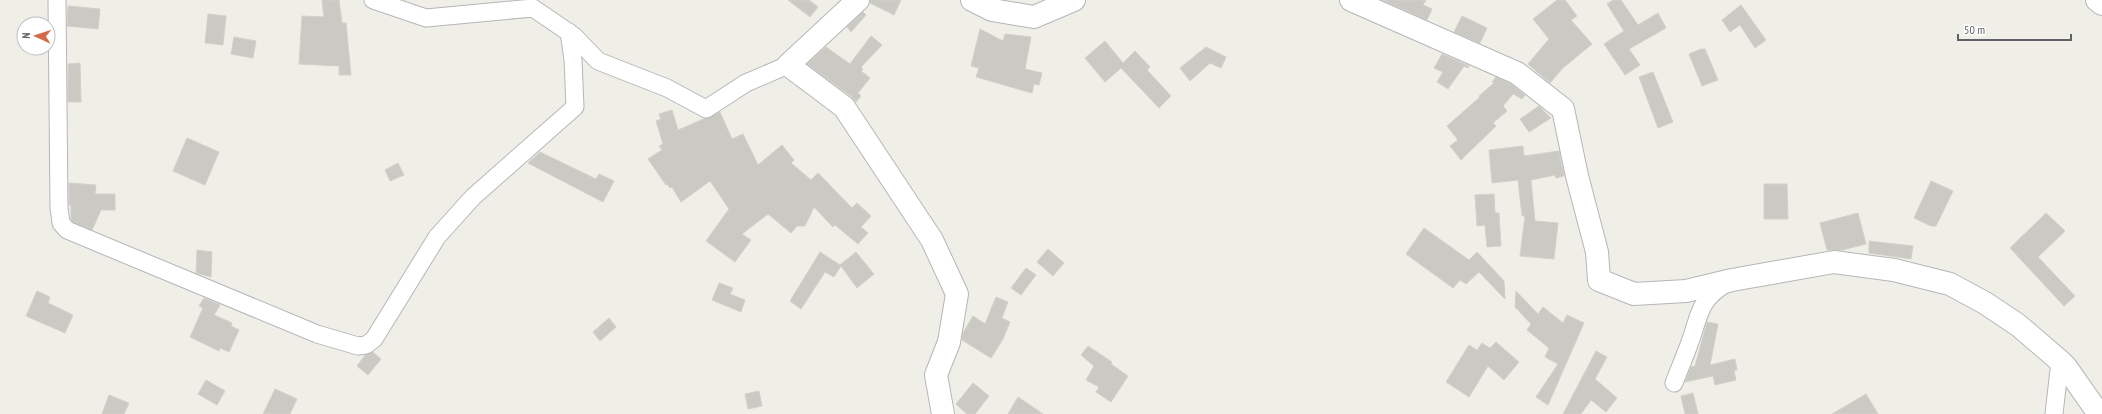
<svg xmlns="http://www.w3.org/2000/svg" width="2102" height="414" font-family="'PT Sans Narrow',sans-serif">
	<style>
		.building { fill: #cbc9c4; stroke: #d3d1c7 }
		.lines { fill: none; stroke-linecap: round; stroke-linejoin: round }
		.minor-casing { stroke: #b5b6ba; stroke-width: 19 }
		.tertiary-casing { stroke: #b5b6ba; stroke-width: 24 }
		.minor { stroke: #fff; stroke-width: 17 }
		.tertiary { stroke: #fff; stroke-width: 22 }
	</style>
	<rect width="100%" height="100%" fill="#efefe8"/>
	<path class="building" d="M322 0H339L342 23H346L351 75H339V66L299 64 302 16 324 17Z
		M788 0H809L818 7 810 17Z
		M870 0H901L894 15 870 3Z
		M1382 0H1426L1423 5 1432 9 1427 20Z
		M1557 0H1565L1577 16 1571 20 1592 44 1563 68 1550 83 1528 64 1549 39 1533 19Z
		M1613 0H1621L1638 25 1658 13 1666 28 1629 49 1640 65 1625 75 1604 44 1624 31 1607 4Z
		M1741 5 1766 40 1755 48 1740 25 1730 32 1722 20Z
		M68 6 100 9 98 29 67 26Z
		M863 12 866 15 851 32 847 27Z
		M208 14 226 16 223 45 205 43Z
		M1462 16 1487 28 1480 43 1454 32Z
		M980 29 1003 41 1005 34 1031 37 1025 69 1042 73 1039 85 1034 84 1032 93 976 77 979 68 971 66Z
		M871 36 882 45 861 67 863 69 861 71 870 78 858 93 861 96 856 102 852 97 807 64 826 47 850 64Z
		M234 37 256 41 253 58 231 54Z
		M1105 41 1123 63 1135 51 1150 67 1147 70 1171 96 1159 108 1121 68 1105 82 1085 58Z
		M1206 47 1226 57 1221 68 1210 63 1190 81 1180 68Z
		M1701 49H1705L1718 80 1702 86 1689 54Z
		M1442 54 1469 66 1468 68 1464 66 1448 89 1437 82 1443 72 1434 68Z
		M80 63 81 102H68V64Z
		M1653 72 1673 122 1658 128 1639 77Z
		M1496 77 1511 84 1525 95 1522 99 1513 94 1503 106 1507 111 1493 123 1496 126 1461 160 1450 146 1458 140 1447 126 1480 97 1479 96 1494 83 1492 82Z
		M1539 106 1551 118 1529 132 1520 119Z
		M672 110 678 130 720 112 732 139 743 134 758 165 782 145 794 160 791 163 811 180 818 173 852 208 857 203 871 216 861 227 868 233 858 244 835 225 833 227 814 207 805 226H797L791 233 768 214 742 234 751 240 735 262 706 241 729 209 710 181 681 202 672 187 670 188 667 184 666 185 648 159 662 150 659 146 663 144 656 121 661 119 659 114Z
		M187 138 219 152 205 185 173 171Z
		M1523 146 1524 156 1559 151 1564 176 1556 178 1555 175 1531 180 1535 221 1558 223 1554 259 1520 256 1525 216H1522L1518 180 1492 183 1489 150Z
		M540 152 596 179 599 174 614 181 603 202 528 163Z
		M398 163 404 175 390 181 385 170Z
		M1931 181 1953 191 1936 226H1931L1914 218Z
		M69 183 96 185 95 194H115V210H101L92 230 73 222 71 219V205H69Z
		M1764 184H1787L1788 219H1764Z
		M1494 194 1495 213H1499L1501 246 1487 247 1485 225 1477 226 1475 195Z
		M1858 213 1866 244 1842 250H1827L1820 223Z
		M2046 213 2065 231 2038 257 2075 296 2064 306 2010 248Z
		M1424 228 1469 260 1477 252 1504 281 1505 299 1479 272 1466 284 1460 280 1453 288 1406 254Z
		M1869 241 1913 246 1911 259 1869 253Z
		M1048 249 1064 263 1053 276 1037 262Z
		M197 250 212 252 211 277 196 273Z
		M820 252 840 265 856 252 874 274 857 288 841 266 834 277 825 272 801 309 790 301Z
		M1026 268 1036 275 1021 295 1011 288Z
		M719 283 733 288 730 294 745 300 741 312 712 300Z
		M37 291 50 297 48 303 73 315 65 333 26 316Z
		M1516 291 1538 314 1543 307 1563 323 1567 315 1584 323 1548 405 1536 397 1558 364 1545 357 1549 348 1527 330 1531 324 1515 307Z
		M996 297 1008 302 1002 318 1010 322 1003 339 991 358 962 340 963 333 973 316 985 324Z
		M204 298 220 305 214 315 232 323 231 326 239 330 229 352 220 348 219 351 190 337 203 308 199 306Z
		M609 318 616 327 600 341 593 332Z
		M1707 322 1718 324 1710 365 1735 359 1737 370 1734 371 1736 380 1715 385 1713 376 1685 382 1691 367 1695 366Z
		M1496 342 1519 362 1504 380 1488 366 1469 397 1446 382 1469 345 1477 350 1482 343 1490 348Z
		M1088 346 1112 362 1111 364 1128 376 1111 402 1096 392 1099 387 1086 380 1094 366 1081 355Z
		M1596 351 1607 357 1595 379 1617 398 1606 412 1591 400 1581 414H1563Z
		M373 352 381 359 368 375 357 366 365 355Z
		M206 380 225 391 217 405 198 394Z
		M973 383 989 396 975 414H967L956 404Z
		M275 389 297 399 290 414H263Z
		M759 391 762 406 748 409 745 394Z
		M1693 393 1698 414H1685L1681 396Z
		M1866 394 1878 414H1832Z
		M109 395 129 403 124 414H102Z
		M1018 397 1043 414H1008Z"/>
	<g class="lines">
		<g class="minor-casing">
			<path id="minor" d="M57 0 59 208 61 223 67 230 317 334 358 346 366 345 374 339 437 237 473 197 575 107 573 60 569 32
				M373 0 426 18 533 8 574 36 598 61 667 88 706 109 746 83 788 65
				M1674 383C1679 370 1685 356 1690 342 1700 315 1698 300 1727 283
				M2054 414 2060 361"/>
		</g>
		<g class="tertiary-casing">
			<path id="tertiary" d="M858 0 788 65 844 107 932 240 957 294 949 342 936 375 943 414
				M972 0 992 10 1034 17 1074 0
				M1351 0 1517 73 1563 109 1577 176 1597 252 1599 280 1634 294 1686 291 1732 280 1834 262 1894 270 1950 284 1985 303 2018 325 2060 361 2066 367 2099 414
				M2097 0 2102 4"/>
		</g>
		<use href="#minor" class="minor"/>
		<use href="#tertiary" class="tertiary"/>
	</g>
	<g transform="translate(36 36) rotate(273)"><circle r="19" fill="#ffffff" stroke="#bfc0c2"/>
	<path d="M0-3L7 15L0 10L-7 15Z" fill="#d46a49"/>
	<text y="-6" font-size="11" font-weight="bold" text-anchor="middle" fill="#5f6166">N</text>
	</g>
	<path d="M1958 34v6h113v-6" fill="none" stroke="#5f6166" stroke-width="2"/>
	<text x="1964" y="34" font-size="12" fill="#5f6166" stroke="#ffffff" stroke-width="3" paint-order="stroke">50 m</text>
</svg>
